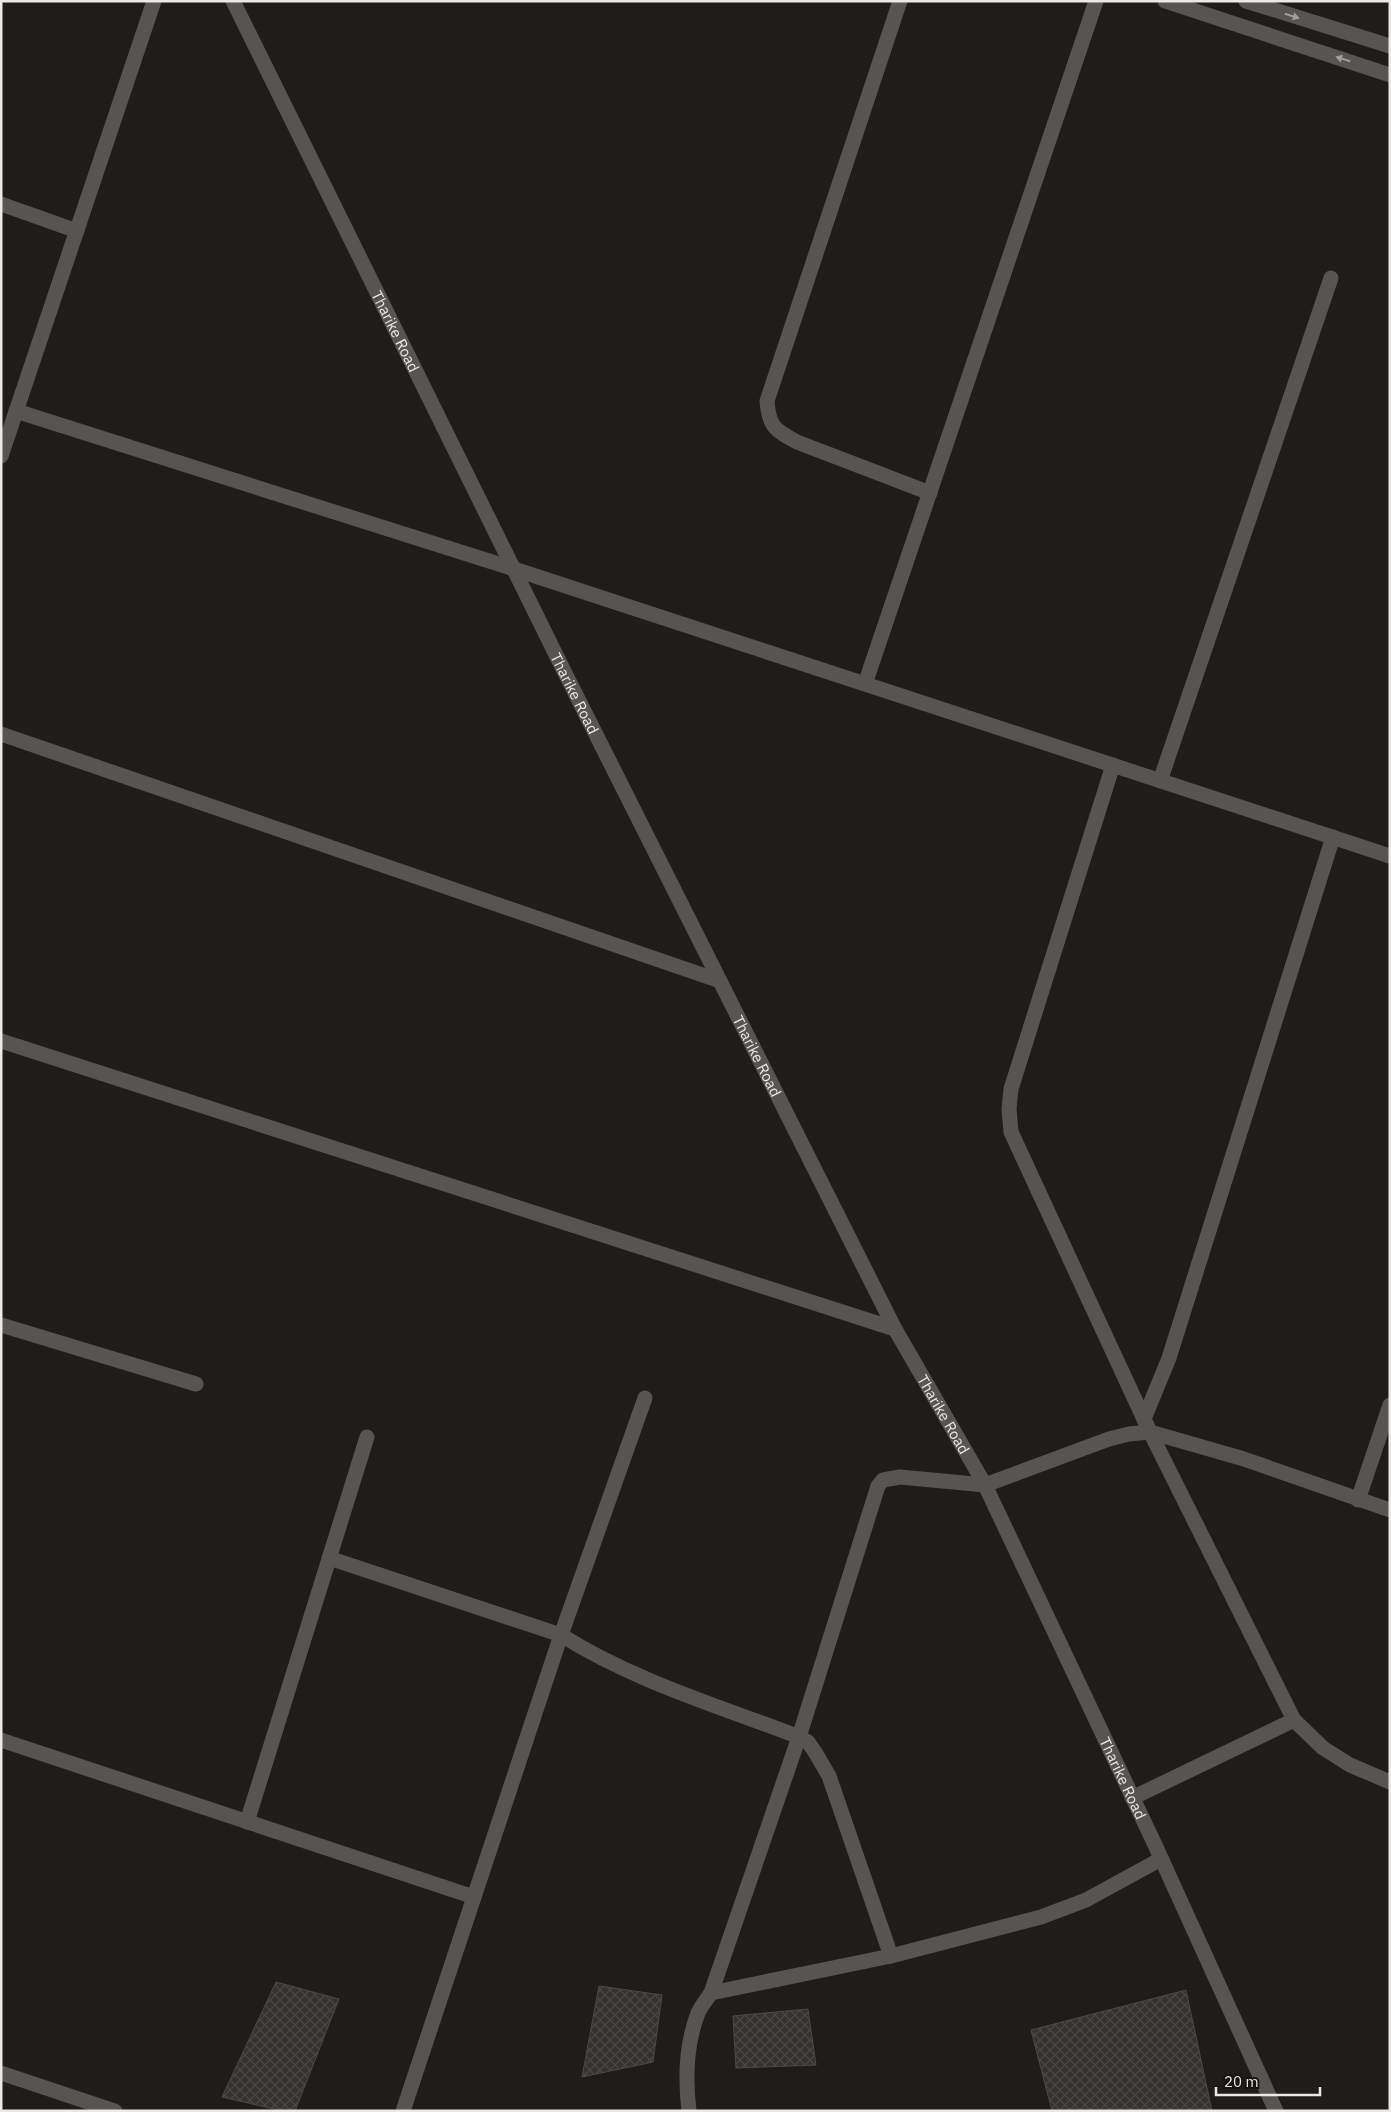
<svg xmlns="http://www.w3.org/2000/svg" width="1391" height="2112" font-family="'IBM Plex Sans',sans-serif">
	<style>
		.building { fill: url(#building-cross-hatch); stroke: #4d4947 }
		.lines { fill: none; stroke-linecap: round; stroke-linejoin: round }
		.minor { stroke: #585452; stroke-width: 15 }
		.oneway { fill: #a29e9c }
		.labels { text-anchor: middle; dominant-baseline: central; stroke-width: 5; stroke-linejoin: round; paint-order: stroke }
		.street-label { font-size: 15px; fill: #ebe8e7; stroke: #161311 }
	</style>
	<defs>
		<pattern id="building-cross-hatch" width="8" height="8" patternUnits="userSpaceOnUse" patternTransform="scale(1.25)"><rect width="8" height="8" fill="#363230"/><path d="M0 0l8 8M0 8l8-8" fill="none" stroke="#4a4644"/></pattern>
	</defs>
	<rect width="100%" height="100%" fill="#201c1a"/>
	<path class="building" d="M276 1982 339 1999 295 2111H283L222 2097Z
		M599 1986 662 1995 653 2062 582 2077Z
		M1186 1990 1212 2111H1052L1031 2030Z
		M808 2009 816 2065 736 2068 733 2016Z"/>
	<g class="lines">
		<g class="minor">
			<path id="s1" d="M233 1 562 667 895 1329 985 1485 1156 1847 1276 2111"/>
			<path d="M900 1 767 401C769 427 775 430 797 442L930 493"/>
			<path d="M1165 1 1390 75"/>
			<path d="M1246 1 1390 46"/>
			<path d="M1 204 77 231"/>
			<path d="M16 411 514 569 1390 856"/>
			<path d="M1 456 154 1"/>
			<path d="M865 684 1096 1"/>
			<path d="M1 734 720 981"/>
			<path d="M1113 765 1011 1089 1009 1109 1011 1132 1150 1432 1294 1720 1323 1748 1350 1765 1390 1782"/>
			<path d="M1160 781 1331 278"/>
			<path d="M1 1041 895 1329"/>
			<path d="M1 1325 196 1384"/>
			<path d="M1144 1419 1169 1358 1333 837"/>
			<path d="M1358 1500 1390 1405"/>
			<path d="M329 1558 561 1635C634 1681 719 1706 799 1737L808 1742 815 1752 829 1776 891 1956 1041 1917 1086 1900 1161 1859"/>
			<path d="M1 1740 474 1897"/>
			<path d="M1132 1798 1294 1720"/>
			<path d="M247 1822 367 1437"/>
			<path d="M711 1993 799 1737 878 1486 883 1480 900 1477 985 1485 1109 1439 1129 1434 1150 1432 1244 1459 1390 1510"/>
			<path d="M1 2073 115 2111"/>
			<path d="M403 2111 561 1635 645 1398"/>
			<path d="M689 2111C685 2078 686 2044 698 2013 701 2006 707 1999 711 1993L891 1956"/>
		</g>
	</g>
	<defs><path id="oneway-solid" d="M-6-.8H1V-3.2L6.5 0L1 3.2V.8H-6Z" transform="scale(1.25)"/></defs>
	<g class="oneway">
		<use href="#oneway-solid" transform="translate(1292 16) rotate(17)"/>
		<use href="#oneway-solid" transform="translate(1343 59) rotate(-162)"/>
	</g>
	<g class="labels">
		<g class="street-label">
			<text stroke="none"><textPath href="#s1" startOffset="368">Tharike Road</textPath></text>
			<text stroke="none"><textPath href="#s1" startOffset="772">Tharike Road</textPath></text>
			<text stroke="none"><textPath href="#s1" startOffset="1178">Tharike Road</textPath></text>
			<text stroke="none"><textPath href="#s1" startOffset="1582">Tharike Road</textPath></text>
			<text stroke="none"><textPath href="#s1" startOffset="1988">Tharike Road</textPath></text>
		</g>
	</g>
	<rect width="1391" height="2112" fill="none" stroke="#ebe8e7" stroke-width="5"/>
	<path d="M1216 2087v8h104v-8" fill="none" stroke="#ebe8e7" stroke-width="2.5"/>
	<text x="1224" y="2087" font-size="15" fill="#ebe8e7" stroke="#161311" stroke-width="4" paint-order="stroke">20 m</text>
</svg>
